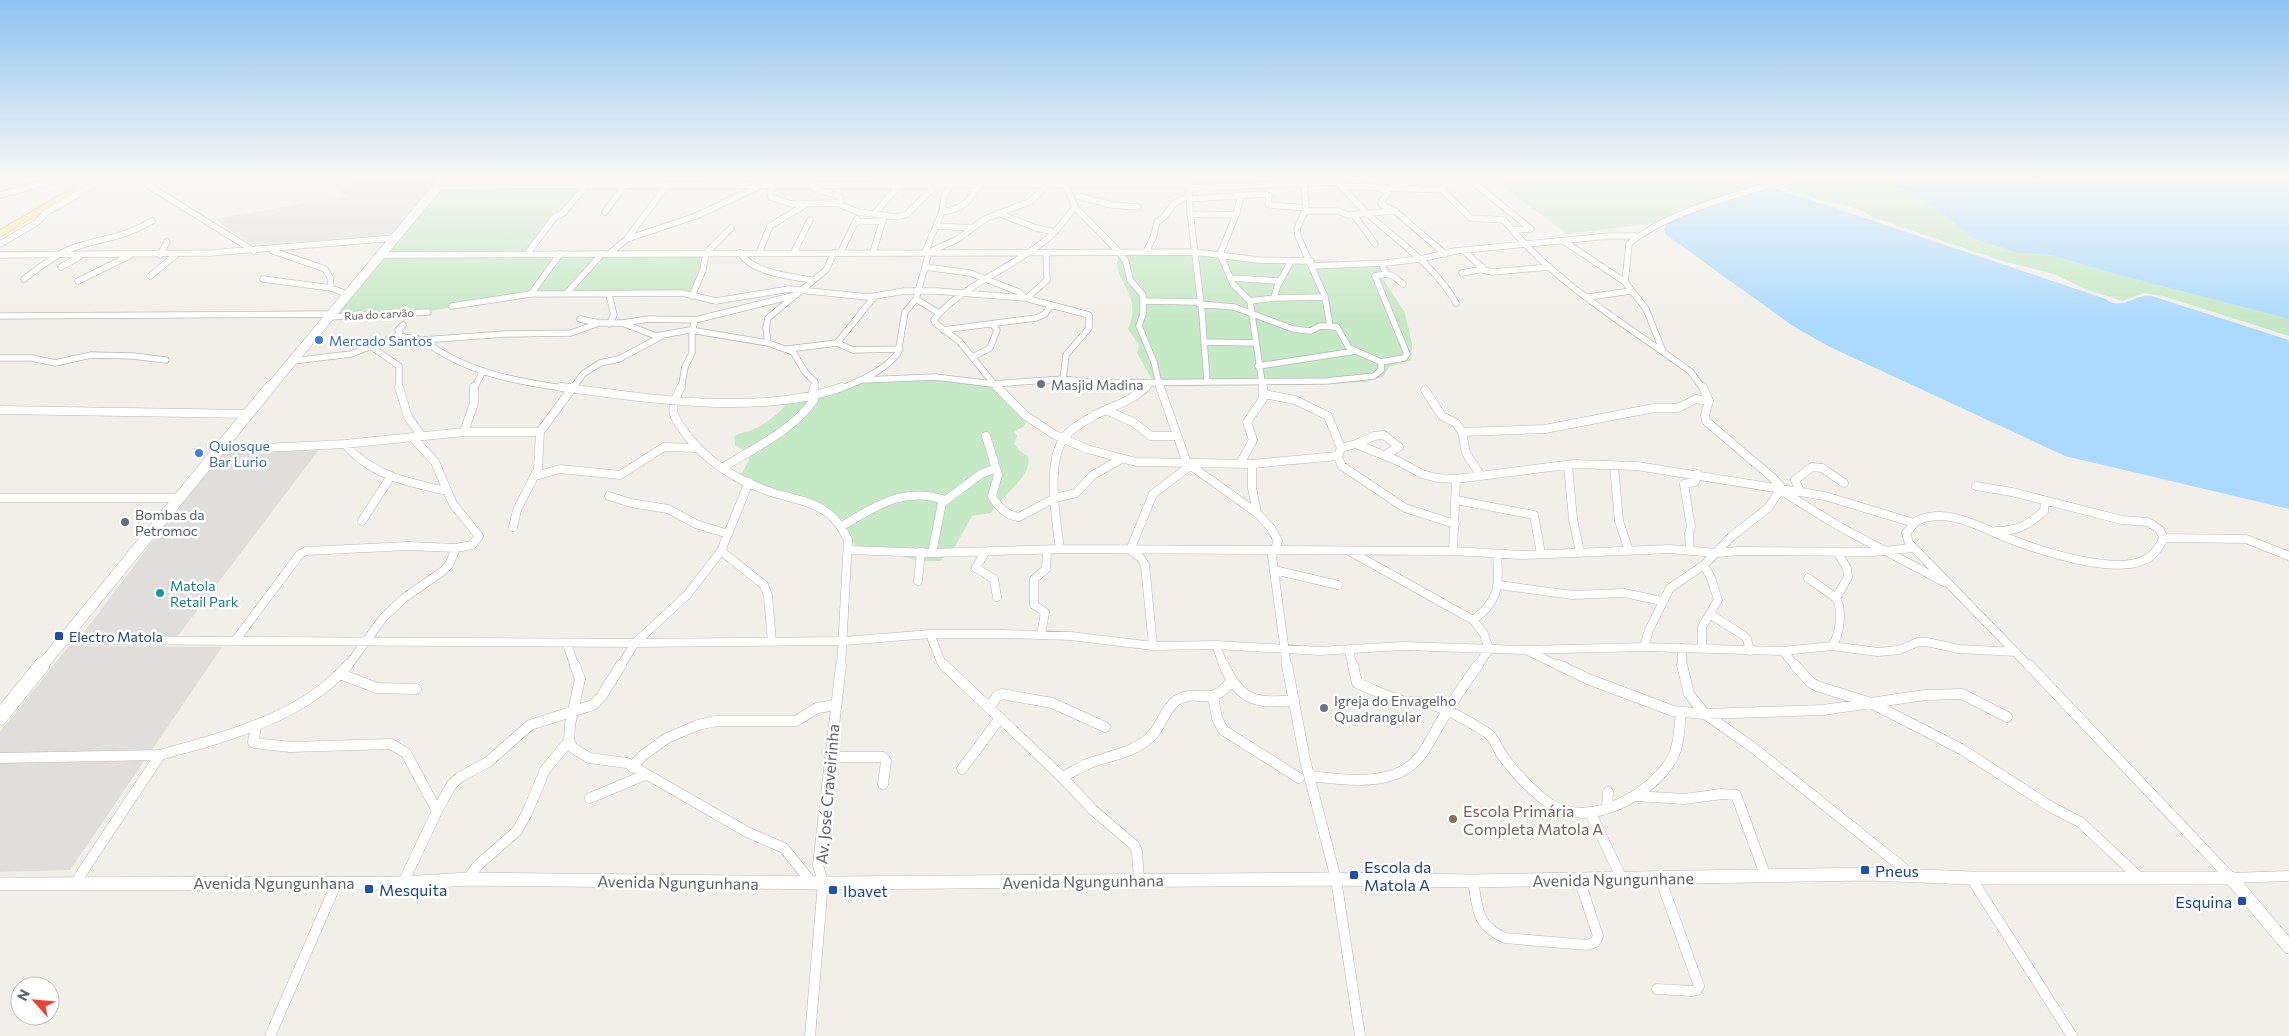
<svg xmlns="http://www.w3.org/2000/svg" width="2289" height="1036" font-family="Commissioner,sans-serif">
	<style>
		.industrial { fill: #e0deda }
		.green { fill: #c5e8c5 }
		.water { fill: #aadaff }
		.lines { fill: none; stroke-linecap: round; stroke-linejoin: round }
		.minor-far2-casing { stroke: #b5b8bc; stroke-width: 7 }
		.minor-far1-casing { stroke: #b5b8bc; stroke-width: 9 }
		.minor-casing { stroke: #b5b8bc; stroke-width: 11 }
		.tertiary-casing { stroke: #b5b8bc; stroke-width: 14 }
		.secondary-far2-casing { stroke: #b6babf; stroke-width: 10 }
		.secondary-far1-casing { stroke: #b6babf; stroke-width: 12 }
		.secondary-casing { stroke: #b6babf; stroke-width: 16 }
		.trunk-casing { stroke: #f9ab00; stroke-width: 1 }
		.minor-far2 { stroke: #fff; stroke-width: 5.5 }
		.minor-far1 { stroke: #fff; stroke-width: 8 }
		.minor { stroke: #fff; stroke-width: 10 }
		.tertiary { stroke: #fff; stroke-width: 13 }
		.secondary-far2 { stroke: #fff; stroke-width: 9 }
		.secondary-far1 { stroke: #fff; stroke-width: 11 }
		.secondary { stroke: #fff; stroke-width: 15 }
		.trunk { fill: #feeaa1; fill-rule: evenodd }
		.shop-dot { fill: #3f7fe0; stroke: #fff; stroke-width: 2 }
		.worship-dot { fill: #6b7280; stroke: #fff; stroke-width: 2 }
		.service-dot { fill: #5c6f8a; stroke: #fff; stroke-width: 2 }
		.culture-dot { fill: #0f9aa8; stroke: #fff; stroke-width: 2 }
		.transit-dot { fill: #1a4fb4; stroke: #fff; stroke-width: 2 }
		.education-dot { fill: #8d6e63; stroke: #fff; stroke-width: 2 }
		.labels { text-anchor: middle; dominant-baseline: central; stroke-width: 5; stroke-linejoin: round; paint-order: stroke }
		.far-street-label { font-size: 11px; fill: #5f6368; stroke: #fff }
		.shop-label { font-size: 14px; fill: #366cbe; stroke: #fff; text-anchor: start }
		.worship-label { font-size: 14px; fill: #5b616d; stroke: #fff; text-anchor: start }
		.service-label { font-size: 14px; fill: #4e5e75; stroke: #fff; text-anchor: start }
		.culture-label { font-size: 14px; fill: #0d838f; stroke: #fff; text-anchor: start }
		.transit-label { font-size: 14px; fill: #164399; stroke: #fff; text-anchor: start }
		.near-street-label { font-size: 16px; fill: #5f6368; stroke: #fff }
		.near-education-label { font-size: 16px; fill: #785e54; stroke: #fff; text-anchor: start }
		.near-transit-label { font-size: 16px; fill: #164399; stroke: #fff; text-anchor: start }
	</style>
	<rect width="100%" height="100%" fill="#f1efe8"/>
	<path class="industrial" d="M354 179H437L391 237 256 247 214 219 354 195 337 194Z
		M1194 179H1333L1335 181 1195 187Z
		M321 447 177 637 79 639 220 452Z
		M69 646 222 647 70 870 0 872V732Z"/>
	<path class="green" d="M1493 179H1768L1654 223 1567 234Z
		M1801 179H1875L1914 194 1948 217 1969 237 2017 253 2051 255 2115 274 2289 319V336L2163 296 2144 293 2122 301 2085 289 2054 274 2006 262 1875 218 1858 209 1834 202 1818 200 1783 187Z
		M583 185 587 189 526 253 709 254 691 295H523L430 311 335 316 441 187Z
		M1169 248 1211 249 1255 257 1360 263 1382 260 1392 272 1383 279 1405 313 1412 344 1411 360 1389 367 1383 377 1365 382 1310 385 1165 386 1153 381 1137 353 1139 345 1128 329C1145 292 1107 279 1120 251Z
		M932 378 993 387 1022 416 1026 423 1024 426 1014 432 1017 436 1014 444 1020 451 1028 456C1033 476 1002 495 991 513L972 516 953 550 940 561H918L898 554 854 545C840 495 777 501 741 475L749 460 748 453 735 445 734 437C739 432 745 433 752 430 762 426 784 411 788 401L862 382Z"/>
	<path class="water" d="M1875 179H2289V319L2115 274 2051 255 2017 253 1969 237 1948 217 1914 194Z
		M1772 187 2106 299C2121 312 2135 293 2152 296L2289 340V509L2065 456 1830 347 1793 326 1665 234 1664 229 1667 222Z"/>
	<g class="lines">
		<g class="minor-far2-casing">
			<path id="minor-far2" d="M138 179 254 251
				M812 179 810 185C819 194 830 191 840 197V204
				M1063 179 1075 207 1120 253 1126 262 1130 280 1143 295V314L1139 326 1154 362 1160 389
				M1333 179C1346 190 1356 203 1369 215 1400 243 1435 266 1456 303
				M1469 179 1531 229 1514 230
				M1189 180 1190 212 1202 313 1207 382
				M1304 183 1306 208 1297 229 1298 236 1325 297 1330 326
				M774 185 770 192 771 197 791 204 836 203 858 212 897 217 907 214 937 184
				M438 186 1188 184
				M1342 186 1442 190 1471 218 1504 220C1554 283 1627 325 1691 372L1703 389
				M1189 188 1337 182
				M1380 188 1388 193 1381 202 1382 205 1395 211 1445 254
				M1442 190 1445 179
				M0 195 59 179
				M1078 196 1112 205 1138 207
				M1241 196 1236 215 1220 254 1233 284 1250 301 1263 389
				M1189 199 1264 194 1269 196 1268 204 1270 205 1306 208
				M1305 211H1338L1348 215 1395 211
				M605 212 624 186
				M942 212C961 209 972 202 978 183
				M875 213 900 184
				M998 213 1036 228 1055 232
				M1190 214 1236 215
				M1354 215 1375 244
				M855 222 883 221
				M936 226 972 228
				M627 239 696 216 760 186
				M1565 242 1625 282
				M0 244 36 223 47 212 104 179
				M273 251 325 269 330 277 331 288 347 294
				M794 252 810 220
				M873 252 884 217
				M925 252 942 212 944 197 951 183
				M1146 252 1153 238 1157 222 1163 218 1174 204 1189 195
				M610 253 627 239 667 185
				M740 253C753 273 789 276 811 280
				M759 253 770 226 805 205
				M840 253 857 219
				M527 254 554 218 563 213 586 186
				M0 255 210 253 395 238
				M160 255 167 242
				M381 255 1195 252 1258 260 1311 261
				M1313 266 1385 263 1420 259 1455 251 1609 236H1636
				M61 267 79 257
				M925 267 970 273 1019 292 1025 298
				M1483 270 1492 272 1550 267
				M1462 273 1484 269 1464 251
				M1386 274 1393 276 1403 284
				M150 276 176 255
				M1230 278 1280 281
				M24 279C39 268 53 256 70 249 100 238 124 238 152 221
				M263 279 331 288
				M78 281 129 256
				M531 294 560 254
				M566 294 602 254
				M609 295 614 315 609 324
				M692 296 703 270 706 253 731 228
				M1588 297 1631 291
				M1027 298 1047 280 1046 253
				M1274 298 1277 287 1291 261
				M1144 301 1199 302
				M1250 301 1274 298 1325 297
				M1199 304 1234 307 1293 329 1310 331 1320 326 1337 327 1349 348 1381 362
				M452 306 531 294 682 293 716 301 789 289 868 297 905 291H937L1025 298 1089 315V328L1066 355 1063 379
				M939 313 916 299 929 252 958 239 985 219 1031 201 1049 183
				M0 316 331 314
				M329 317 428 312
				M580 319 599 323H622L649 319 695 320 796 295
				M622 323 656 336 690 330 768 343 793 352 805 372 815 382 814 389
				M943 330 1036 318 1045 314 1051 305
				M397 336 423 340 505 334 571 333 599 323
				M423 340C466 373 518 382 570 389
				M1206 342 1256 343
				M768 343 766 328 768 318 826 270 834 253
				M837 343 853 350 900 349
				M372 347 399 366V389
				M788 349 837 343 874 297
				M1662 349 1646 309 1625 282 1629 244C1667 211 1740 195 1788 179
				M973 357 990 348 997 330 993 325
				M0 358H32L55 363 91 355 133 356 166 360
				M293 361 351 354 397 336 400 332 398 330 403 325
				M1258 366 1356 351
				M862 380 935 377 993 384 1063 379 1100 383 1327 381 1374 376 1381 370V362L1404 358 1407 354 1375 276 1386 274 1382 264
				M474 389 483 371
				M572 389 583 374 600 363 619 359 662 336
				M681 389 685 367 692 353V331L695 320
				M839 389C859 382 885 370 898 353L905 312 916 299
				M998 389 960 342 935 323 934 320C956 289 1017 265 1047 239 1058 231 1066 217 1075 207
				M1145 389 1150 383"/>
		</g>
		<g class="minor-far1-casing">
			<path id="minor-far1" d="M399 387 408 417 421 435
				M561 387C647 398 759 417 842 387
				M681 387C669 410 671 414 686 434 708 463 740 482 774 493 791 498 810 501 825 511 836 518 842 528 848 540L841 667
				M997 387 1026 416 1055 435 1087 449 1136 462 1252 464 1337 456
				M1160 387 1187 463 1257 513 1271 528 1278 541 1272 556 1287 667
				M1425 390 1442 416 1456 423 1462 432 1466 453 1481 476
				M1264 394 1295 400 1328 416 1341 448 1338 457 1342 466 1405 508 1455 524
				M0 410 250 414
				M1106 410 1133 422 1151 436H1177
				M464 432 474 403V387
				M1462 432 1545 429 1654 408H1678L1696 399 1709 401
				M986 436 998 475 992 496C998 507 1006 516 1019 517L1055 498 1076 493 1093 475 1121 459
				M345 444C370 475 410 483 447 491
				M1356 444 1374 436 1384 435 1399 447 1385 455
				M1341 448 1356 444 1398 461 1422 474 1437 478 1456 479 1574 464 1637 466 1825 496 1914 523
				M221 450 345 444 464 432H540
				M1240 464 1253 440 1247 422 1263 399V387
				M1252 464V488L1257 513
				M1568 466 1573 519 1580 553
				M1614 466 1619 521 1629 551
				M722 468C754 448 792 431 814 400L812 396 814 387
				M535 476 560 469 620 475 664 447 698 448
				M1976 486 2012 492 2122 520 2148 522 2159 529 2164 538
				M1780 490 1840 527 1944 582
				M1800 491 1795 480 1812 467 1822 468 1844 483
				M609 496 631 503 668 509 696 524 728 534
				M0 498H180
				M1456 500 1534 515 1541 554
				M362 521 391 476
				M842 526C876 506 904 486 945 500
				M513 527 517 510 538 469 540 432 573 387
				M1996 531C2017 531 2029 525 2044 511L2045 501
				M2164 538 2246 539 2289 556
				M1060 549C1056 519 1046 464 1064 438 1071 428 1085 421 1095 415 1113 406 1132 401 1146 387
				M849 550 932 553 1060 549 1453 551 1521 555 1670 549 1717 553 1739 551 1873 552 1913 548
				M721 551 764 585 768 596 772 642
				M1453 551 1456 479
				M1690 551 1689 534 1691 527 1684 484 1695 482 1697 474
				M985 552 976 568 994 579 997 597
				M1351 552 1473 620 1484 634 1489 649 1477 667
				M932 553 942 503 981 474 996 468
				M1274 570 1338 585
				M1808 578 1836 598
				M918 581 921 552
				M1499 585 1572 595 1624 593 1662 601
				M1711 615 1743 635 1747 639 1750 651
				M1473 620C1500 601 1499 585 1497 554
				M930 634 941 662 946 667
				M1041 635 1045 612 1034 605V579L1046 569 1047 550
				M63 640 635 643 844 641 930 634H1004L1071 636 1153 646 1216 645 1320 651 1402 646 1526 650 1644 647 1783 651 1832 646C1840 635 1843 610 1836 598L1848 577 1847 568 1837 552
				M235 641 300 554 306 551 408 546 456 548 472 545 479 536 453 504 435 462 412 437
				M567 644 575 667
				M1216 645 1224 667
				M1153 646 1145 565 1140 557 1130 550 1153 494 1190 466
				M1832 646 1878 652 1899 650 1918 642H1927L1959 649 2016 652
				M1644 647 1649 630 1670 588 1704 565 1732 536 1768 508 1780 490V486L1773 478 1706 421 1705 415 1709 401 1703 387
				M1682 648V667
				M1702 648V627L1718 600 1711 578 1704 565
				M1349 651 1353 667
				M1528 651 1561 667
				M1783 651 1796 667
				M347 667 383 618 404 598 443 571 449 565 456 548
				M620 667 635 643 687 595 721 551 749 482
				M2030 667 1909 543 1906 533C1910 529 1914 522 1919 520 1950 507 1983 529 2010 539 2041 551 2114 575 2144 560 2154 556 2159 547 2164 538"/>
		</g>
		<g class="minor-casing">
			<path id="minor" d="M575 665 580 679 570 725 569 741 573 748 589 758 627 763 747 832 784 848 812 883
				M944 665 1062 777 1093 810 1134 845 1137 851 1139 880
				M1224 665C1240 702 1258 704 1294 700
				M1287 665 1305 760 1336 879 1360 1036
				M1353 665 1357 683C1372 689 1387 697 1403 701 1411 703 1418 701 1426 703 1446 708 1467 720 1484 731 1494 736 1496 746 1502 755 1514 772 1533 792 1550 804 1590 830 1653 794 1673 757 1680 743 1679 727 1681 712
				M1559 665 1588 679 1673 711 1704 714 1823 710 1925 695 1962 694 2007 717
				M1682 665 1689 694 1705 714 1751 746 1912 875
				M1795 665 1809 681 1817 686 1871 703 1961 749 2051 807 2080 822 2139 877
				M2029 665 2231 878 2289 876
				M340 674 377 688 416 689
				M1213 697 1217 718 1223 730 1299 778
				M989 708 997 696 1002 694 1052 703 1105 727
				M256 727 253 742 255 743 290 747 391 744 406 753 437 811 403 883
				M160 755C226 736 301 719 348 665
				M830 757H883L886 761 883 784
				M0 758 160 755 75 883
				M632 767 642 756 667 738 698 725 716 721H796L817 708 836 705
				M962 769 1000 718
				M1309 776C1338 779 1369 784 1396 774 1422 764 1429 741 1442 720 1453 701 1465 683 1478 665
				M1062 777C1071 773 1080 767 1090 763 1109 756 1131 753 1147 740 1161 730 1163 710 1177 700 1199 687 1210 710 1232 680
				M1636 796 1684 799 1722 794 1736 795 1766 877
				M590 798 645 775
				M1607 808 1608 792
				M437 811 452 784 460 777 488 762 530 725 593 705 601 697 621 665
				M1591 814 1622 879
				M1971 878 2072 1036
				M468 879 478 865 517 831 527 813 545 770 569 741
				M1473 881C1478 910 1476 925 1505 938L1587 945 1595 942 1598 936 1579 879
				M1657 989 1692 991 1697 990 1699 986 1660 878
				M270 1036 337 882
				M810 1036 823 883 818 865 841 665"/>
		</g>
		<g class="tertiary-casing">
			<path id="tertiary" d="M0 884 403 883 468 879 836 883 1336 879 1473 881 1870 874 1971 878H2231L2289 947"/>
		</g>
		<g class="secondary-far2-casing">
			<path id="secondary-far2" d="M269 389 444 179"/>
		</g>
		<g class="secondary-far1-casing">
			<path id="secondary-far1" d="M41 667 270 387"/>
		</g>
		<g class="secondary-casing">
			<path id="secondary" d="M0 717 42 665"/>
		</g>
		<g class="trunk-casing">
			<path id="trunk" d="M88 179H99L0 237V230Z"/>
		</g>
		<use href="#minor-far2" class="minor-far2"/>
		<use href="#minor-far1" class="minor-far1"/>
		<use href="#minor" class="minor"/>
		<use href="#tertiary" class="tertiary"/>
		<use href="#secondary-far2" class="secondary-far2"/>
		<use href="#secondary-far1" class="secondary-far1"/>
		<use href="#secondary" class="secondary"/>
		<use href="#trunk" class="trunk"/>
	</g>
	<linearGradient id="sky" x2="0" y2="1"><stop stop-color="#8fc3f1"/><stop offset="0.55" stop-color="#f9f8f5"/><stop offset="1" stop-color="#f9f8f5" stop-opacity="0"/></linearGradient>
	<rect width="2289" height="324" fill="url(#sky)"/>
	<g class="shop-dot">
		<circle cx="319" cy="340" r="5"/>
		<circle cx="199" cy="453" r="5"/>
	</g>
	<g class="worship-dot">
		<circle cx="1041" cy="384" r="5"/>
		<circle cx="1324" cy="708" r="5"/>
	</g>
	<circle class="service-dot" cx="125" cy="522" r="5"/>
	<circle class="culture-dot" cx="160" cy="593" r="5"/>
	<g class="transit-dot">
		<rect x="54" y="631" width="10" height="10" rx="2.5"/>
		<rect x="1860" y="865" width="10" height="10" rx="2.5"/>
		<rect x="1349" y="870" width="10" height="10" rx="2.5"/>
		<rect x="364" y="884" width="10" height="10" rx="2.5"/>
		<rect x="828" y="885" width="10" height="10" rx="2.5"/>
		<rect x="2237" y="896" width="10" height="10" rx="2.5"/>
	</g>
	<circle class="education-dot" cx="1453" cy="819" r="5"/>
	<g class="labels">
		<g class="far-street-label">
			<text transform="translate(379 314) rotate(-3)">Rua do carvão</text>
		</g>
		<g class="shop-label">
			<text x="329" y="340">Mercado Santos</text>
			<text x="209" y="445">Quiosque<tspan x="209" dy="16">Bar Lurio</tspan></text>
		</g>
		<g class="worship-label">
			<text x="1051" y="384">Masjid Madina</text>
			<text x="1334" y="700">Igreja do Envagelho<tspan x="1334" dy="16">Quadrangular</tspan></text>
		</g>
		<g class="service-label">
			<text x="135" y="514">Bombas da<tspan x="135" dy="16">Petromoc</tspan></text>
		</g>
		<g class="culture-label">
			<text x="170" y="585">Matola<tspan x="170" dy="16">Retail Park</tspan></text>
		</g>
		<g class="transit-label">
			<text x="69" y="636">Electro Matola</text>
		</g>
		<g class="near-street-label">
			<text transform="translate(827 794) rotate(-85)">Av. José Craveirinha</text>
			<text transform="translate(1613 879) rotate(-1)">Avenida Ngungunhane</text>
			<text transform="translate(1083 881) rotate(-1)">Avenida Ngungunhana</text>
			<text x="274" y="882">Avenida Ngungunhana</text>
			<text transform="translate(678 882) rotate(1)">Avenida Ngungunhana</text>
		</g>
		<g class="near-education-label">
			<text x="1463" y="810">Escola Primária<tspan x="1463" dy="18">Completa Matola A</tspan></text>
		</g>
		<g class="near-transit-label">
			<text x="1364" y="866">Escola da<tspan x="1364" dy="18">Matola A</tspan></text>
			<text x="1875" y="870">Pneus</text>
			<text x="379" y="889">Mesquita</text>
			<text x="843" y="890">Ibavet</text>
			<text x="2232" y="901" text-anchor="end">Esquina</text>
		</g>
	</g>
	<g transform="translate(35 1001) rotate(297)"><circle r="24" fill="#ffffff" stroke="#bfc1c3"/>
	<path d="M0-4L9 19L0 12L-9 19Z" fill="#ea4335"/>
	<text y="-8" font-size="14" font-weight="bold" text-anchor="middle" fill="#5f6368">N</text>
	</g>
</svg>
